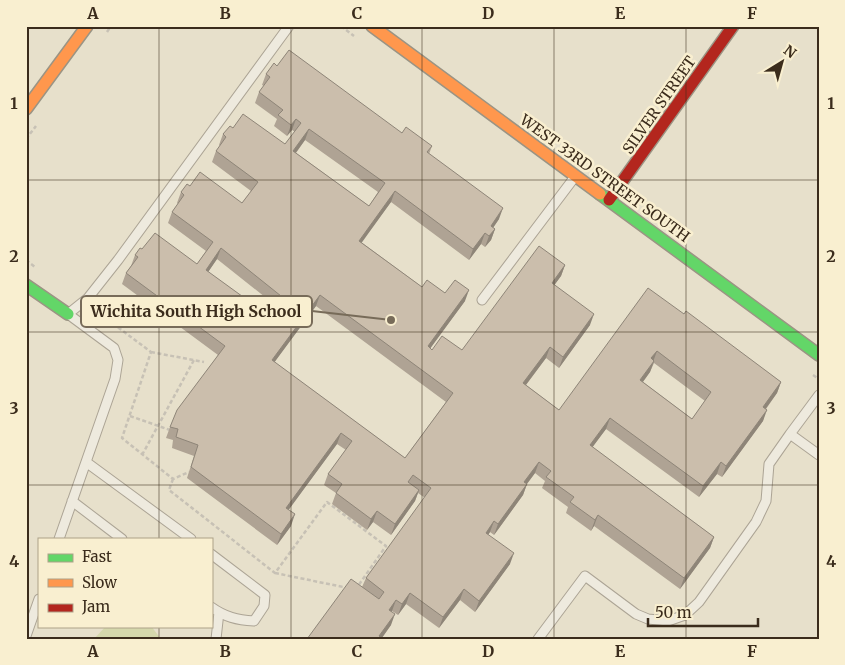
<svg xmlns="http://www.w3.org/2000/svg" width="845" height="665" font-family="Merriweather,serif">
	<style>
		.pitch { fill: #d5d8ac }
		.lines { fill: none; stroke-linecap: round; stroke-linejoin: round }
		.lane-casing { stroke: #aca495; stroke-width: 11 }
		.fast-casing { stroke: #9b9484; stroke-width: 14 }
		.slow-casing { stroke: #9b9484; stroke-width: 14 }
		.jam-casing { stroke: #9b9484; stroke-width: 14 }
		.path { stroke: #c7c1b5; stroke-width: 2.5; stroke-dasharray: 4 2.5; stroke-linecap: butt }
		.lane { stroke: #eeeade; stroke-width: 9 }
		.fast { stroke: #63d668; stroke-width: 11 }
		.slow { stroke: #ff974d; stroke-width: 11 }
		.jam { stroke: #b3261e; stroke-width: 11 }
		.wall { fill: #afa394; fill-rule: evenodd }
		.shaded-wall { fill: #8e8578 }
		.building { fill: #cbbeac; stroke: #8e8578; fill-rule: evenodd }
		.grid { fill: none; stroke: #3b2c1c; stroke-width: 1; stroke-opacity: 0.55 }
		.labels { text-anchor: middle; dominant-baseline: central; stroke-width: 5; stroke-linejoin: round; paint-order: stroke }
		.street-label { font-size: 15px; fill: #3b2c1c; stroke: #f9efd0 }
		.leader { fill: none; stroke: #776b59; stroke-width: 2 }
		.callout-dot { fill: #776b59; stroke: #f9efd0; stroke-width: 2 }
		.callout { fill: #f9efd0; stroke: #776b59; stroke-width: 2 }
		.callout-label { font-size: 16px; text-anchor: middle; font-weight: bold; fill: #3b2c1c }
		.neatline { fill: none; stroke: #3b2c1c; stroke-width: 2 }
		.grid-label { font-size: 16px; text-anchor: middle; font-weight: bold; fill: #3b2c1c }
	</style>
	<rect width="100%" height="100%" fill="#e7e0cb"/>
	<path class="pitch" d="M106 626H151L161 639H94Z"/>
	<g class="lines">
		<g class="lane-casing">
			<path id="lane" d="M482 300 574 178
				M819 395 790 434 819 455
				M86 462 191 539
				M72 501 122 539
				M59 539 115 379 118 360 114 348 68 314 88 298 118 260 289 26
				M211 554 265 595 264 606 254 621C237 620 225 617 211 607
				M26 636 39 599
				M216 639 219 612
				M538 639 585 576 636 614 648 619 668 621 685 615 699 602 756 522 766 501 769 464 790 434"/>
		</g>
		<g class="fast-casing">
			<path id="fast" d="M600 194 819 355
				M26 285 68 314"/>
		</g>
		<g class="slow-casing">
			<path id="slow" d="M372 26 600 194
				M26 109 87 26"/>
		</g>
		<g class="jam-casing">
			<path id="jam" d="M609 200 733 26"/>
		</g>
		<path class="path" d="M341 26 354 36
			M107 32 111 26
			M26 139 36 126
			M26 260 35 267
			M92 308 151 352 122 438 173 479 189 472
			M151 352 204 362
			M813 375 819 379
			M130 416 170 430
			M142 455 194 360
			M173 479 169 490 275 573 327 502 386 546 358 586
			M275 573 348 588"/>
		<use href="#lane" class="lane"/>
		<use href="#fast" class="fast"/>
		<use href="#slow" class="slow"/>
		<use href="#jam" class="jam"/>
	</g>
	<path class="wall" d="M266 74 432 146 429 154 499 219 493 228 495 229 491 240 485 247 481 244 469 260 391 202 361 242 422 287 445 293 465 301 430 348 432 350H462L565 265 561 276 554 285 590 325 559 368 546 358 526 385 559 410 684 314 781 382 777 393 766 409 763 421 722 477 717 474 699 497 606 429 592 447 714 537 710 548 680 589 594 526 591 531 566 513 568 507 542 488 545 481 535 473 527 484 523 495 494 535 490 532 488 535 510 564 475 612 460 600 439 628 406 604 398 615 392 611 391 625 382 638 307 639 362 587 366 578 425 498 418 493 415 501 391 535 373 522 367 530 332 504 336 493 324 485 328 474 346 450 337 444 288 510 291 526 277 545 187 478 194 456 172 448 173 440 166 438 170 427 218 355 122 284 126 273 131 266 135 255 142 249 197 264 206 251 168 223 172 212 178 204 177 203 181 192 190 186 242 203 251 191 212 162 216 151 220 146 219 145 223 134 233 128 285 144 295 132 292 130 287 136 274 126 277 119 255 103 259 92 264 86 262 85ZM305 140 378 192 369 206 296 153ZM217 259 275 305 268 315 208 272ZM316 306 446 402 405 458 274 362ZM654 363 705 401 692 419 643 382 650 372Z"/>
	<path class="shaded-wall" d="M296 119 292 130 287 136 291 125Z
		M309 129 305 140 289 162 293 151Z
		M395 191 391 202 355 252 359 241Z
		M503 208 499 219 488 235 491 226Z
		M495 229 491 240 485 247 489 236Z
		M485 233 481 244 469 260 473 249Z
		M221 248 217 259 202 281 206 270Z
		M565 265 561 276 548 294 552 283Z
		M469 290 465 301 424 357 428 346Z
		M320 295 316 306 268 371 272 360Z
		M594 314 590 325 559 368 563 357Z
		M550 347 546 358 519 394 523 383Z
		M657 351 653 362 651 358Z
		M654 361 650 372 636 391 640 380Z
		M781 382 777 393 759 418 763 407Z
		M767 410 763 421 722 477 726 466Z
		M610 418 606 429 586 456 590 445Z
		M341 433 337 444 282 519 286 508Z
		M539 462 535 473 520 493 524 482Z
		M721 462 717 474 699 497 703 486Z
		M527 484 523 495 494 535 498 524Z
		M419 490 415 501 391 535 395 524Z
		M377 511 373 522 367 530 371 519Z
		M295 514 291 526 277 545 281 534Z
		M598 515 594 526 591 531 595 520Z
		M494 521 490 532 482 544 486 533Z
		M714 537 710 548 680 589 684 578Z
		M514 553 510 564 475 612 479 601Z
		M464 589 460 600 439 628 443 617Z
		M410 593 406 604 398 615 402 604Z
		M396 600 392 611 385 621 389 610Z
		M395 614 391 625 381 639 379 636Z"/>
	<path class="building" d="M289 50 402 133 406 127 432 146 427 152 503 208 491 226 495 229 489 236 485 233 473 249 395 191 359 241 422 287 427 280 445 293 455 280 469 290 428 346 432 350 442 336 462 350 539 246 565 265 552 283 594 314 563 357 550 347 523 383 559 410 648 288 684 314 686 311 781 382 763 407 767 410 726 466 721 462 703 486 610 418 590 445 714 537 684 578 598 515 595 520 570 502 574 497 546 477 551 471 539 462 524 482 527 484 498 524 494 521 486 533 514 553 479 601 464 589 443 617 410 593 402 604 396 600 389 610 395 614 379 636 383 639H307L351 579 379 599 384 592 366 578 431 488 413 475 408 482 419 490 395 524 377 511 371 519 336 493 342 484 328 474 352 441 341 433 286 508 295 514 281 534 191 467 198 445 176 437 178 429 170 427 177 410 225 346 126 273 138 257 135 255 140 248 142 249 155 233 197 264 213 242 172 212 184 195 181 192 187 184 190 186 200 172 242 203 258 182 216 151 226 137 223 134 230 126 233 128 243 114 285 144 301 123 296 119 291 125 278 115 283 110 259 92 270 77 266 74 274 63 277 66ZM309 129 385 183 369 206 293 151ZM221 248 281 296 268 315 206 270ZM320 295 453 393 405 458 272 360ZM657 351 711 392 692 419 640 380 654 361 651 358Z"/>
	<path class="grid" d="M159 26V539M291 26V639M422 26V639M554 26V639M686 26V639M26 180H819M26 332H819M26 485H819M159 626V639"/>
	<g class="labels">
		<g class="street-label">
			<text transform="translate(659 105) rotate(-55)">SILVER STREET</text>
			<text transform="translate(605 178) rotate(36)">WEST 33RD STREET SOUTH</text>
		</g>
	</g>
	<path class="leader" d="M391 320L312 311"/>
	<circle class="callout-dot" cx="391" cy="320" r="5"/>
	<rect class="callout" x="81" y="296" width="231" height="31" rx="5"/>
	<g class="callout-label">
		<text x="196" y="317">Wichita South High School</text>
	</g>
	<rect width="845" height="665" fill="none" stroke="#f9efd0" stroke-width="55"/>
	<rect x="38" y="538" width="175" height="90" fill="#f9efd0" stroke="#ada188"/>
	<rect x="48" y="554" width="25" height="8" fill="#63d668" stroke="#ada188"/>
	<text x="82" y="562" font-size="15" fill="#3b2c1c">Fast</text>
	<rect x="48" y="579" width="25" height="8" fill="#ff974d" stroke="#ada188"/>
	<text x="82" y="588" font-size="15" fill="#3b2c1c">Slow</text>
	<rect x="48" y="604" width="25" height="8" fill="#b3261e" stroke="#ada188"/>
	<text x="82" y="612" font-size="15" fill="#3b2c1c">Jam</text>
	<g transform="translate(782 62) rotate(37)" stroke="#f9efd0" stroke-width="4" paint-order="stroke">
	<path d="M0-4L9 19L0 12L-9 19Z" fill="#3b2c1c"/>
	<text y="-8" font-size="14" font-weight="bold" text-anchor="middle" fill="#3b2c1c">N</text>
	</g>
	<path d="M648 618v8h110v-8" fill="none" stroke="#3b2c1c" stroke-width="2.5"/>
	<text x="655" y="618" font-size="15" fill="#3b2c1c" stroke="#f9efd0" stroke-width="4" paint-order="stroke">50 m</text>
	<rect x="28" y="28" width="790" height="610" class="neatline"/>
	<g class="grid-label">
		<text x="93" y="19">A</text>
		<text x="225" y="19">B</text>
		<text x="357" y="19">C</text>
		<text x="488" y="19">D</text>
		<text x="620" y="19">E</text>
		<text x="752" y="19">F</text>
		<text x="14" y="109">1</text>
		<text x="831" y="109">1</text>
		<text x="14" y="262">2</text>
		<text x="831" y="262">2</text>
		<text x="14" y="414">3</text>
		<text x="831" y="414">3</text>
		<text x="14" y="567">4</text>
		<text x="831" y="567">4</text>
		<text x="93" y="657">A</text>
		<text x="225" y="657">B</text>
		<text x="357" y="657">C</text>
		<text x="488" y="657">D</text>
		<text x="620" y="657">E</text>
		<text x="752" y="657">F</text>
	</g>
</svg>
